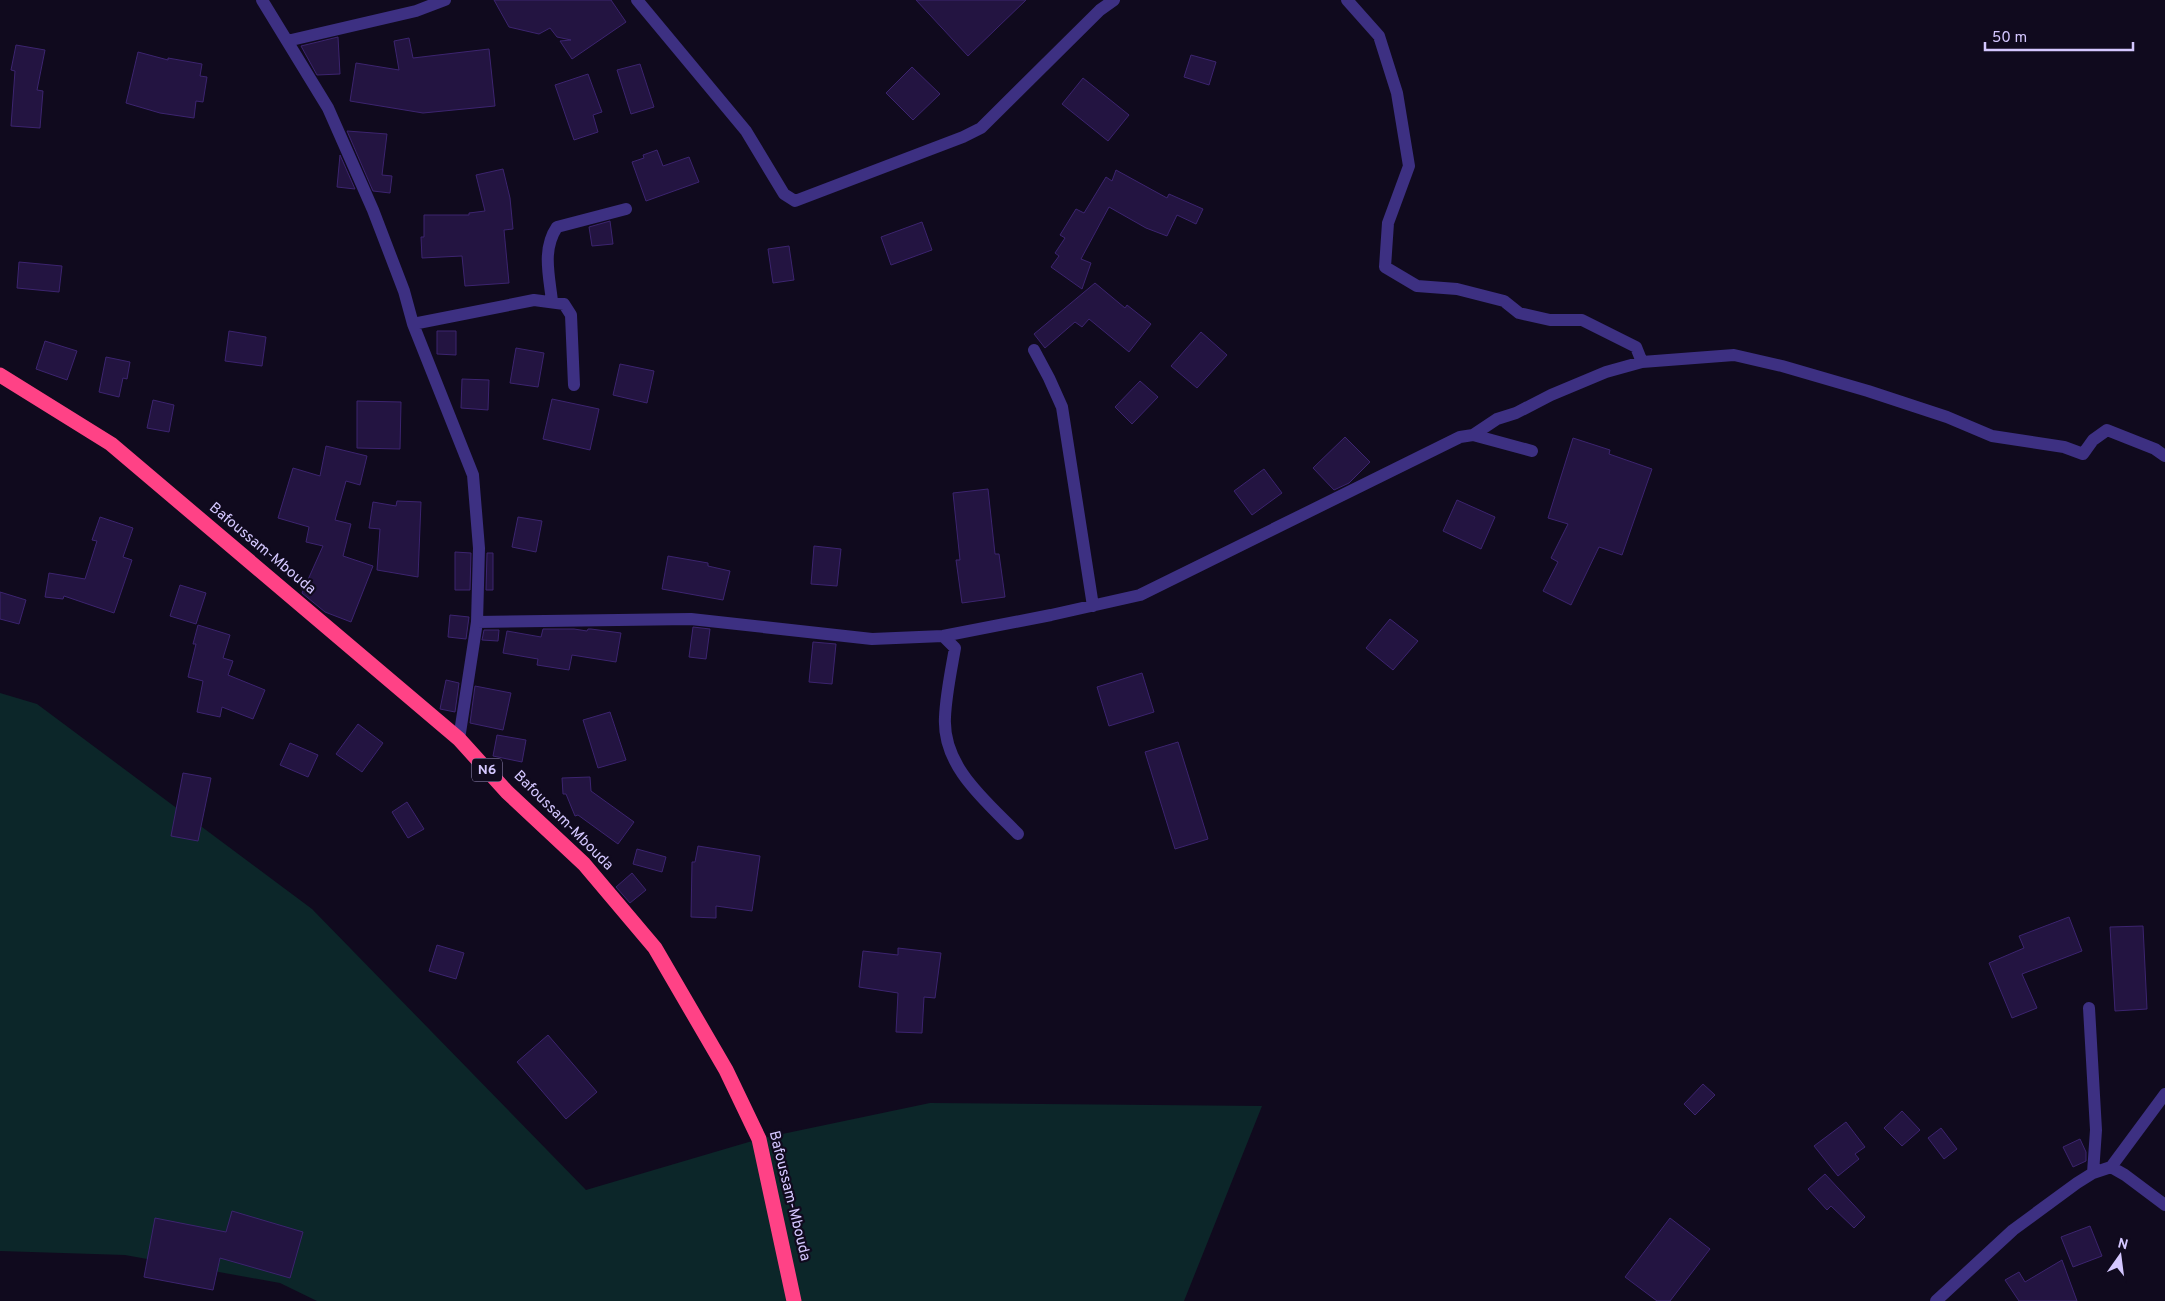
<svg xmlns="http://www.w3.org/2000/svg" width="2165" height="1301" font-family="Overpass,sans-serif">
	<style>
		.green { fill: #0c2629 }
		.building { fill: #231441; stroke: #3c246f }
		.lines { fill: none; stroke-linecap: round; stroke-linejoin: round }
		.minor { stroke: #3d3082; stroke-width: 12 }
		.highway { stroke: #ff4286; stroke-width: 15 }
		.labels { text-anchor: middle; dominant-baseline: central; stroke-width: 4.5; stroke-linejoin: round; paint-order: stroke }
		.shield { fill: #100a1e; stroke: #998ebc; stroke-width: 1 }
		.shield-label { font-size: 14px; font-weight: bold; fill: #d4c7ff }
		.street-label { font-size: 15px; fill: #d4c7ff; stroke: #100a1e }
	</style>
	<rect width="100%" height="100%" fill="#100a1e"/>
	<path class="green" d="M0 693 37 704 312 909 586 1190 759 1139 930 1103 1262 1106 1184 1301H317L280 1283 125 1255 0 1251Z"/>
	<path class="building" d="M494 0H611L626 22 572 59 560 41 571 40 557 37 550 28 539 34 509 27Z
		M916 0H1026L968 56Z
		M338 37 340 74 317 75 301 46Z
		M409 38 413 58 489 49 495 106 423 113 350 101 356 63 399 70 394 41Z
		M16 45 45 50 37 90 43 91 40 128 11 126 15 71 11 70Z
		M138 52 168 60V58L202 64 200 76 207 77 203 102 196 101 194 118 160 113 126 103Z
		M1191 55 1216 62 1209 85 1184 77Z
		M640 64 654 107 631 114 617 70Z
		M912 67 940 94 913 120 886 93Z
		M588 74 602 112 593 115 598 132 574 140 555 85Z
		M1083 78 1129 115 1108 141 1062 104Z
		M347 131 387 134 382 175 392 176 390 193 373 191Z
		M657 150 663 166 689 157 699 182 646 201 632 162 644 158 643 155Z
		M340 155 355 189 337 187Z
		M503 169 510 198 513 229 504 230 509 283 465 286 462 256 422 258 421 237H424V215H469V213L485 211 476 175Z
		M1116 170 1167 198 1169 194 1203 209 1196 224 1177 215 1167 236 1146 228 1109 207 1081 259 1091 263 1082 289 1051 267 1059 256 1055 253 1065 238 1060 235 1076 209 1084 213 1106 177 1112 181Z
		M610 221 613 244 592 246 589 227Z
		M922 222 932 250 891 265 881 237Z
		M789 246 794 280 773 283 768 249Z
		M19 262 62 266 59 292 17 288Z
		M1095 283 1125 308 1127 305 1151 324 1129 352 1089 319 1082 327 1075 322 1045 348 1034 334Z
		M229 331 266 337 262 366 225 361Z
		M437 331H456V355L437 354Z
		M1201 332 1227 355 1197 388 1171 366Z
		M45 341 77 351 67 380 36 369Z
		M516 348 544 353 538 387 510 383Z
		M106 357 130 362 127 379 123 378 119 397 99 392Z
		M620 364 654 371 647 403 613 395Z
		M462 379 489 380 488 410 461 408Z
		M1140 381 1158 397 1132 424 1115 407Z
		M552 399 599 409 590 450 543 439Z
		M153 400 174 405 169 432 147 428Z
		M357 401 401 402 400 449 357 448Z
		M1345 437 1370 462 1349 483 1334 490 1313 468Z
		M1573 438 1610 450 1609 454 1652 469 1622 555 1599 547 1571 605 1543 591 1558 562 1551 558 1568 524 1548 518Z
		M326 446 367 456 360 485 346 481 335 520 351 524 343 556 373 566 351 622 325 612 302 593 323 546 306 542 309 527 278 518 293 468 320 476Z
		M1264 469 1282 493 1252 515 1234 491Z
		M988 489 995 554H999L1005 597 962 603 956 560H960L953 493Z
		M1457 500 1495 517 1481 549 1443 531Z
		M397 501 421 502 418 577 377 570 380 529 369 528 373 502 396 506Z
		M100 517 133 528 123 557 132 560 114 613 64 596 63 599 45 597 49 573 85 579 97 541 92 540Z
		M518 517 542 521 536 552 512 547Z
		M814 546 841 549 837 586 811 584Z
		M455 552 471 553 470 590H455Z
		M487 553H493V590H486Z
		M668 556 708 563V566L730 571 723 600 662 589Z
		M180 585 206 593 196 624 170 616Z
		M0 592 26 600 19 624 0 619Z
		M450 615 469 617 466 639 448 637Z
		M1390 619 1418 641 1393 670 1366 648Z
		M198 625 230 635 223 658 233 661 228 675 265 690 253 719 222 707 220 717 197 712 203 681 188 677 196 644H193Z
		M693 627 710 629 706 659 689 657Z
		M543 629H574L587 631 588 629H591L621 633 616 662 572 655 569 670 537 665 538 659 503 653 507 631 541 637Z
		M484 630H499L498 641 482 640Z
		M813 642 836 644 832 684 809 682Z
		M1142 673 1154 712 1109 726 1097 687Z
		M446 680 459 683 455 712 440 709Z
		M475 686 511 693 503 730 470 723Z
		M610 712 626 760 598 768 583 720Z
		M358 724 383 743 362 772 336 754Z
		M497 735 526 740 522 762 493 756Z
		M1178 742 1208 839 1175 849 1145 752Z
		M290 743 318 755 308 777 280 765Z
		M183 773 211 778 198 841 171 836Z
		M590 777 591 791 634 822 618 844 578 815 575 816 566 794H563L562 778Z
		M407 802 424 829 408 838 392 812Z
		M698 846 760 856 752 911 716 906V918L691 917 692 862H695Z
		M637 849 666 857 662 872 633 864Z
		M632 873 646 890 630 903 616 887Z
		M2069 917 2082 951 2022 974 2037 1008 2012 1018 1989 963 2024 948 2019 936Z
		M2143 926 2147 1009 2115 1011 2110 927Z
		M437 945 464 953 456 979 429 971Z
		M898 948 941 953 935 998 924 997 922 1033 896 1032 898 993 859 987 863 951 898 955Z
		M548 1035 597 1092 566 1119 517 1062Z
		M1703 1084 1715 1095 1695 1115 1684 1104Z
		M1902 1111 1920 1130 1902 1146 1884 1128Z
		M1846 1122 1865 1147 1855 1154 1859 1159 1838 1176 1814 1146Z
		M1941 1128 1957 1149 1944 1159 1928 1138Z
		M2080 1139 2086 1152V1161L2073 1167 2063 1147Z
		M1825 1174 1865 1217 1854 1228 1831 1206 1827 1210 1808 1189Z
		M232 1211 303 1232 290 1278 220 1258 213 1290 144 1277 155 1218 226 1232Z
		M1670 1218 1710 1249 1670 1301H1657L1625 1277Z
		M2090 1226 2102 1256 2073 1267 2061 1237Z
		M2062 1260 2077 1301H2019L2005 1280 2019 1272 2025 1282Z"/>
	<g class="lines">
		<path class="minor" d="M262 0 328 108 373 210 404 291 413 324 473 475 479 548 477 622 459 739
			M637 0 746 131 784 194 795 201 963 137 981 128 1100 10 1114 0
			M1347 0 1379 36 1397 93 1409 166 1388 223 1385 267 1417 286 1457 289 1504 301 1519 313 1550 320H1582L1636 347 1642 362
			M287 41 416 11 445 0
			M552 301C549 275 542 249 557 227L626 209
			M413 324 534 300 564 304 571 315 574 385
			M1034 350 1049 378 1062 407 1093 606
			M1473 435 1497 419 1516 413 1551 395 1606 372 1642 362 1734 355 1782 366 1868 391 1947 417 1992 436 2064 447 2083 454 2093 440 2107 430 2155 449 2165 456
			M477 622 691 619 872 639 943 636 1051 615 1140 595 1460 437 1473 435 1532 451
			M943 636 955 648C951 671 946 694 945 717 942 767 987 802 1018 834
			M2089 1008 2096 1130 2093 1173
			M2111 1167 2125 1175 2165 1205
			M1936 1301 2013 1230 2077 1183 2093 1173 2111 1167 2165 1094"/>
		<path class="highway" d="M0 375 111 444 459 739 507 792 584 864 655 948 726 1070 759 1139 794 1301"/>
	</g>
	<g class="labels">
		<rect class="shield" x="472" y="758.5" width="30" height="23" rx="4"/>
		<g class="shield-label">
			<text x="487" y="770">N6</text>
		</g>
		<g class="street-label">
			<text transform="translate(262 549) rotate(40)">Bafoussam-Mbouda</text>
			<text transform="translate(563 821) rotate(45)">Bafoussam-Mbouda</text>
			<text transform="translate(789 1196) rotate(76)">Bafoussam-Mbouda</text>
		</g>
	</g>
	<g transform="translate(2120 1256) rotate(14)" stroke="#100a1e" stroke-width="4" paint-order="stroke">
	<path d="M0-4L9 19L0 12L-9 19Z" fill="#d4c7ff"/>
	<text y="-8" font-size="14" font-weight="bold" text-anchor="middle" fill="#d4c7ff">N</text>
	</g>
	<path d="M1985 42v8h148v-8" fill="none" stroke="#d4c7ff" stroke-width="2.5"/>
	<text x="1992" y="42" font-size="15" fill="#d4c7ff" stroke="#100a1e" stroke-width="4" paint-order="stroke">50 m</text>
</svg>
